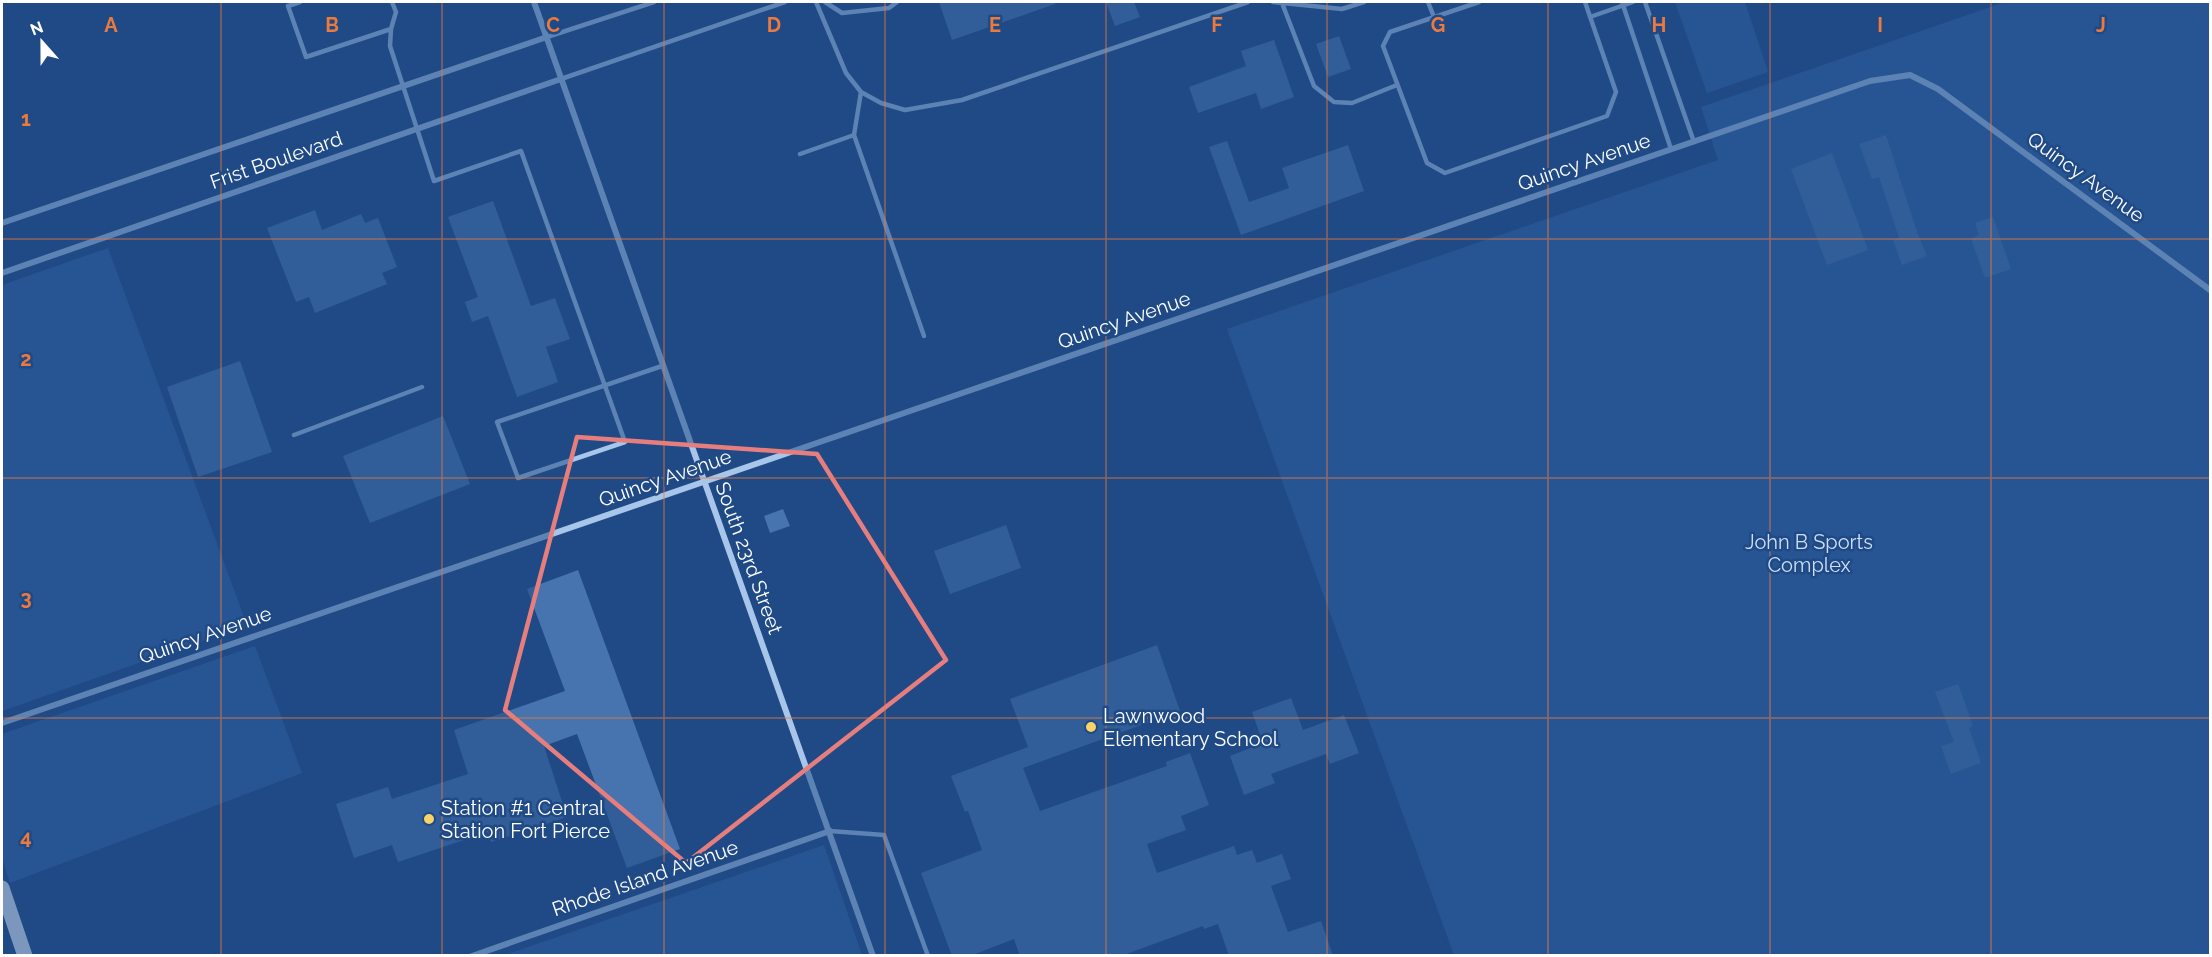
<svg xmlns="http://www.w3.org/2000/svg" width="2212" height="957" font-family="Raleway,sans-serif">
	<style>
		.green { fill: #3263a4 }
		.building { fill: #4773af }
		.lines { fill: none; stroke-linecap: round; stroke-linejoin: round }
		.lane { stroke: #a8c5ea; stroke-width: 4.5 }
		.street { stroke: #a8c5ea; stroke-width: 6 }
		.primary { stroke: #ecf3fe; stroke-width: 15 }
		.marked { fill: none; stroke: #e67e7e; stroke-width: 4.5; stroke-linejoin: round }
		.grid { fill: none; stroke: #ed7a3d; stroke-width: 1.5; stroke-opacity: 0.55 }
		.poi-dot { fill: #f9d268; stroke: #1f4a86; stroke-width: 2 }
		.labels { text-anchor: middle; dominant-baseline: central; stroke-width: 5; stroke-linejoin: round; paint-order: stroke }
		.street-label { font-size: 20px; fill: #fff; stroke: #1f4a86 }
		.park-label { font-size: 20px; fill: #cddff8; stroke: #1f4a86 }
		.poi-label { font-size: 20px; fill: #fff; stroke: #1f4a86; text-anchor: start }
		.grid-label { font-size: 20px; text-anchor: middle; font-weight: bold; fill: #ed7a3d; stroke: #1f4a86; stroke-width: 5; stroke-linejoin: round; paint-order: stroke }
	</style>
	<rect width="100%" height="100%" fill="#1f4a86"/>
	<path class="green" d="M1675 2H1745L1768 72 1707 93Z
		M2005 2H2210V955H1454L1227 329 1718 160 1701 107Z
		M108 248 247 625 2 711V285Z
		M255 646 302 773 10 883 2 858V734Z
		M824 845 862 955H505Z"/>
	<path class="building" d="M939 2H1055V4L952 40Z
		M1106 2H1134L1140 17 1115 26Z
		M1339 36 1351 69 1328 77 1316 44Z
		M1274 40 1294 97 1261 109 1256 93 1198 113 1189 87 1246 66 1241 51Z
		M1886 135 1917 232 1927 256 1902 265 1893 240 1899 238 1879 177 1872 179 1859 144Z
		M1227 141 1249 202 1289 188 1282 168 1348 145 1364 191 1241 235 1209 147Z
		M1832 153 1868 250 1827 265 1791 169Z
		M493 201 531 306 555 298 570 339 546 347 558 382 517 397 488 316 472 322 465 302 478 297 448 217Z
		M315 210 322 230 361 214 365 223 378 218 397 267 382 273 387 284 315 313 309 297 296 302 267 228Z
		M1993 217 2011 269 1985 278 1971 239 1979 235 1975 223Z
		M240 361 272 452 198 477 167 387Z
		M443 416 470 484 370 523 343 456Z
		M783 509 790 526 770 533 764 516Z
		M1006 525 1021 568 950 594 934 551Z
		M578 570 680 849 627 868 577 734 544 746 567 817 491 842 488 832 398 862 392 845 354 858 336 804 388 787 392 799 468 774 454 730 565 691 527 589Z
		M1157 645 1180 711 1023 768 1040 811 1167 766 1166 762 1190 753 1209 805 1181 816 1186 830 1147 844 1157 873 1234 846 1237 855 1252 850 1257 863 1282 854 1291 879 1271 886 1288 932 1321 921 1333 956H1229L1218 924 1204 929 1203 926 1121 956H1020L1014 939 970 956H952L921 873 982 850 968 811 965 812 951 776 1028 747 1010 699Z
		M1958 684 1973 726 1969 728 1981 763 1951 774 1941 746 1954 742 1935 692Z
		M1291 698 1303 730 1344 715 1359 753 1330 764 1326 754 1271 774 1275 783 1244 795 1230 756 1263 743 1252 712Z"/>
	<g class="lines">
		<path class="lane" d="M300 2 288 6 306 57 391 29 396 12 392 2
			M816 2 846 73 861 92 881 103 905 110 962 100 1248 2
			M825 2 842 13 889 8 897 2
			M1273 2 1342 9 1364 2
			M1428 2 1434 17
			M1479 2 1390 32 1383 46 1427 163 1445 173 1607 116 1616 92 1585 2
			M1622 2 1671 149
			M1645 2 1694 142
			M1282 3 1314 86 1334 102 1352 103 1397 85
			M1590 17 1633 2
			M391 29 390 46 434 181 521 151 625 442 518 478 497 422 662 366
			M547 37 654 2
			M561 79 785 2
			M854 135 924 336
			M800 154 854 135 861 92
			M294 435 422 387
			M830 831 884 835 928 956"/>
		<path class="street" d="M534 2 873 956
			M2 223 547 37
			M2 273 561 79
			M2 723 1870 81 1910 75 1938 89 2210 290
			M472 956 830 831"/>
		<path class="primary" d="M2 888 25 956"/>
	</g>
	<path d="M0 0H2212V957H0ZM577 437 817 454 946 660 686 863 505 710Z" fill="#1f4a86" fill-opacity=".55" fill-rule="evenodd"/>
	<path class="marked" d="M577 437 817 454 946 660 686 863 505 710Z"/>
	<path class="grid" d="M221 2V956M442 2V956M664 2V956M885 2V956M1106 2V956M1327 2V956M1548 2V956M1770 2V956M1991 2V956M2 239H2210M2 478H2210M2 718H2210"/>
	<g class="poi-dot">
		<circle cx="1091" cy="727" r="6"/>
		<circle cx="429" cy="819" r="6"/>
	</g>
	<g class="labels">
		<g class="street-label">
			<text transform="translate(276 160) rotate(-19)">Frist Boulevard</text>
			<text transform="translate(1584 162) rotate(-19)">Quincy Avenue</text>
			<text transform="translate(2086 177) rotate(36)">Quincy Avenue</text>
			<text transform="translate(1124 320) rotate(-19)">Quincy Avenue</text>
			<text transform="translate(665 478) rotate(-19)">Quincy Avenue</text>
			<text transform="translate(749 558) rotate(70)">South 23rd Street</text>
			<text transform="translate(205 635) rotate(-19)">Quincy Avenue</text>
			<text transform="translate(645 878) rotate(-19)">Rhode Island Avenue</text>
		</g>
		<g class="park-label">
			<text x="1809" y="542">John B Sports<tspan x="1809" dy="23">Complex</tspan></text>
		</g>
		<g class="poi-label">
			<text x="1103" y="716">Lawnwood<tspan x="1103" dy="23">Elementary School</tspan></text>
			<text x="441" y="808">Station #1 Central<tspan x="441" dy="23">Station Fort Pierce</tspan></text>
		</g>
	</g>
	<g class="grid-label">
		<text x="111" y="32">A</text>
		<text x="332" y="32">B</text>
		<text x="553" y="32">C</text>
		<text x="774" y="32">D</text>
		<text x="995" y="32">E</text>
		<text x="1217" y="32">F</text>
		<text x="1438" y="32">G</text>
		<text x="1659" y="32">H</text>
		<text x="1880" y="32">I</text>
		<text x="2101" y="32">J</text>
		<text x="26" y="126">1</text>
		<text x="26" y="366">2</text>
		<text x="26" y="605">3</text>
		<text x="26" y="844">4</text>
	</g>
	<rect width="2212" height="957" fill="none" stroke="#ffffff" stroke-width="6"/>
	<g transform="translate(42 42) rotate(339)" stroke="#1f4a86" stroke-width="4.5" paint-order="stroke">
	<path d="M0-4.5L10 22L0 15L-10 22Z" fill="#ffffff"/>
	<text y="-9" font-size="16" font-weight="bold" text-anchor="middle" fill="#ffffff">N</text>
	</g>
</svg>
